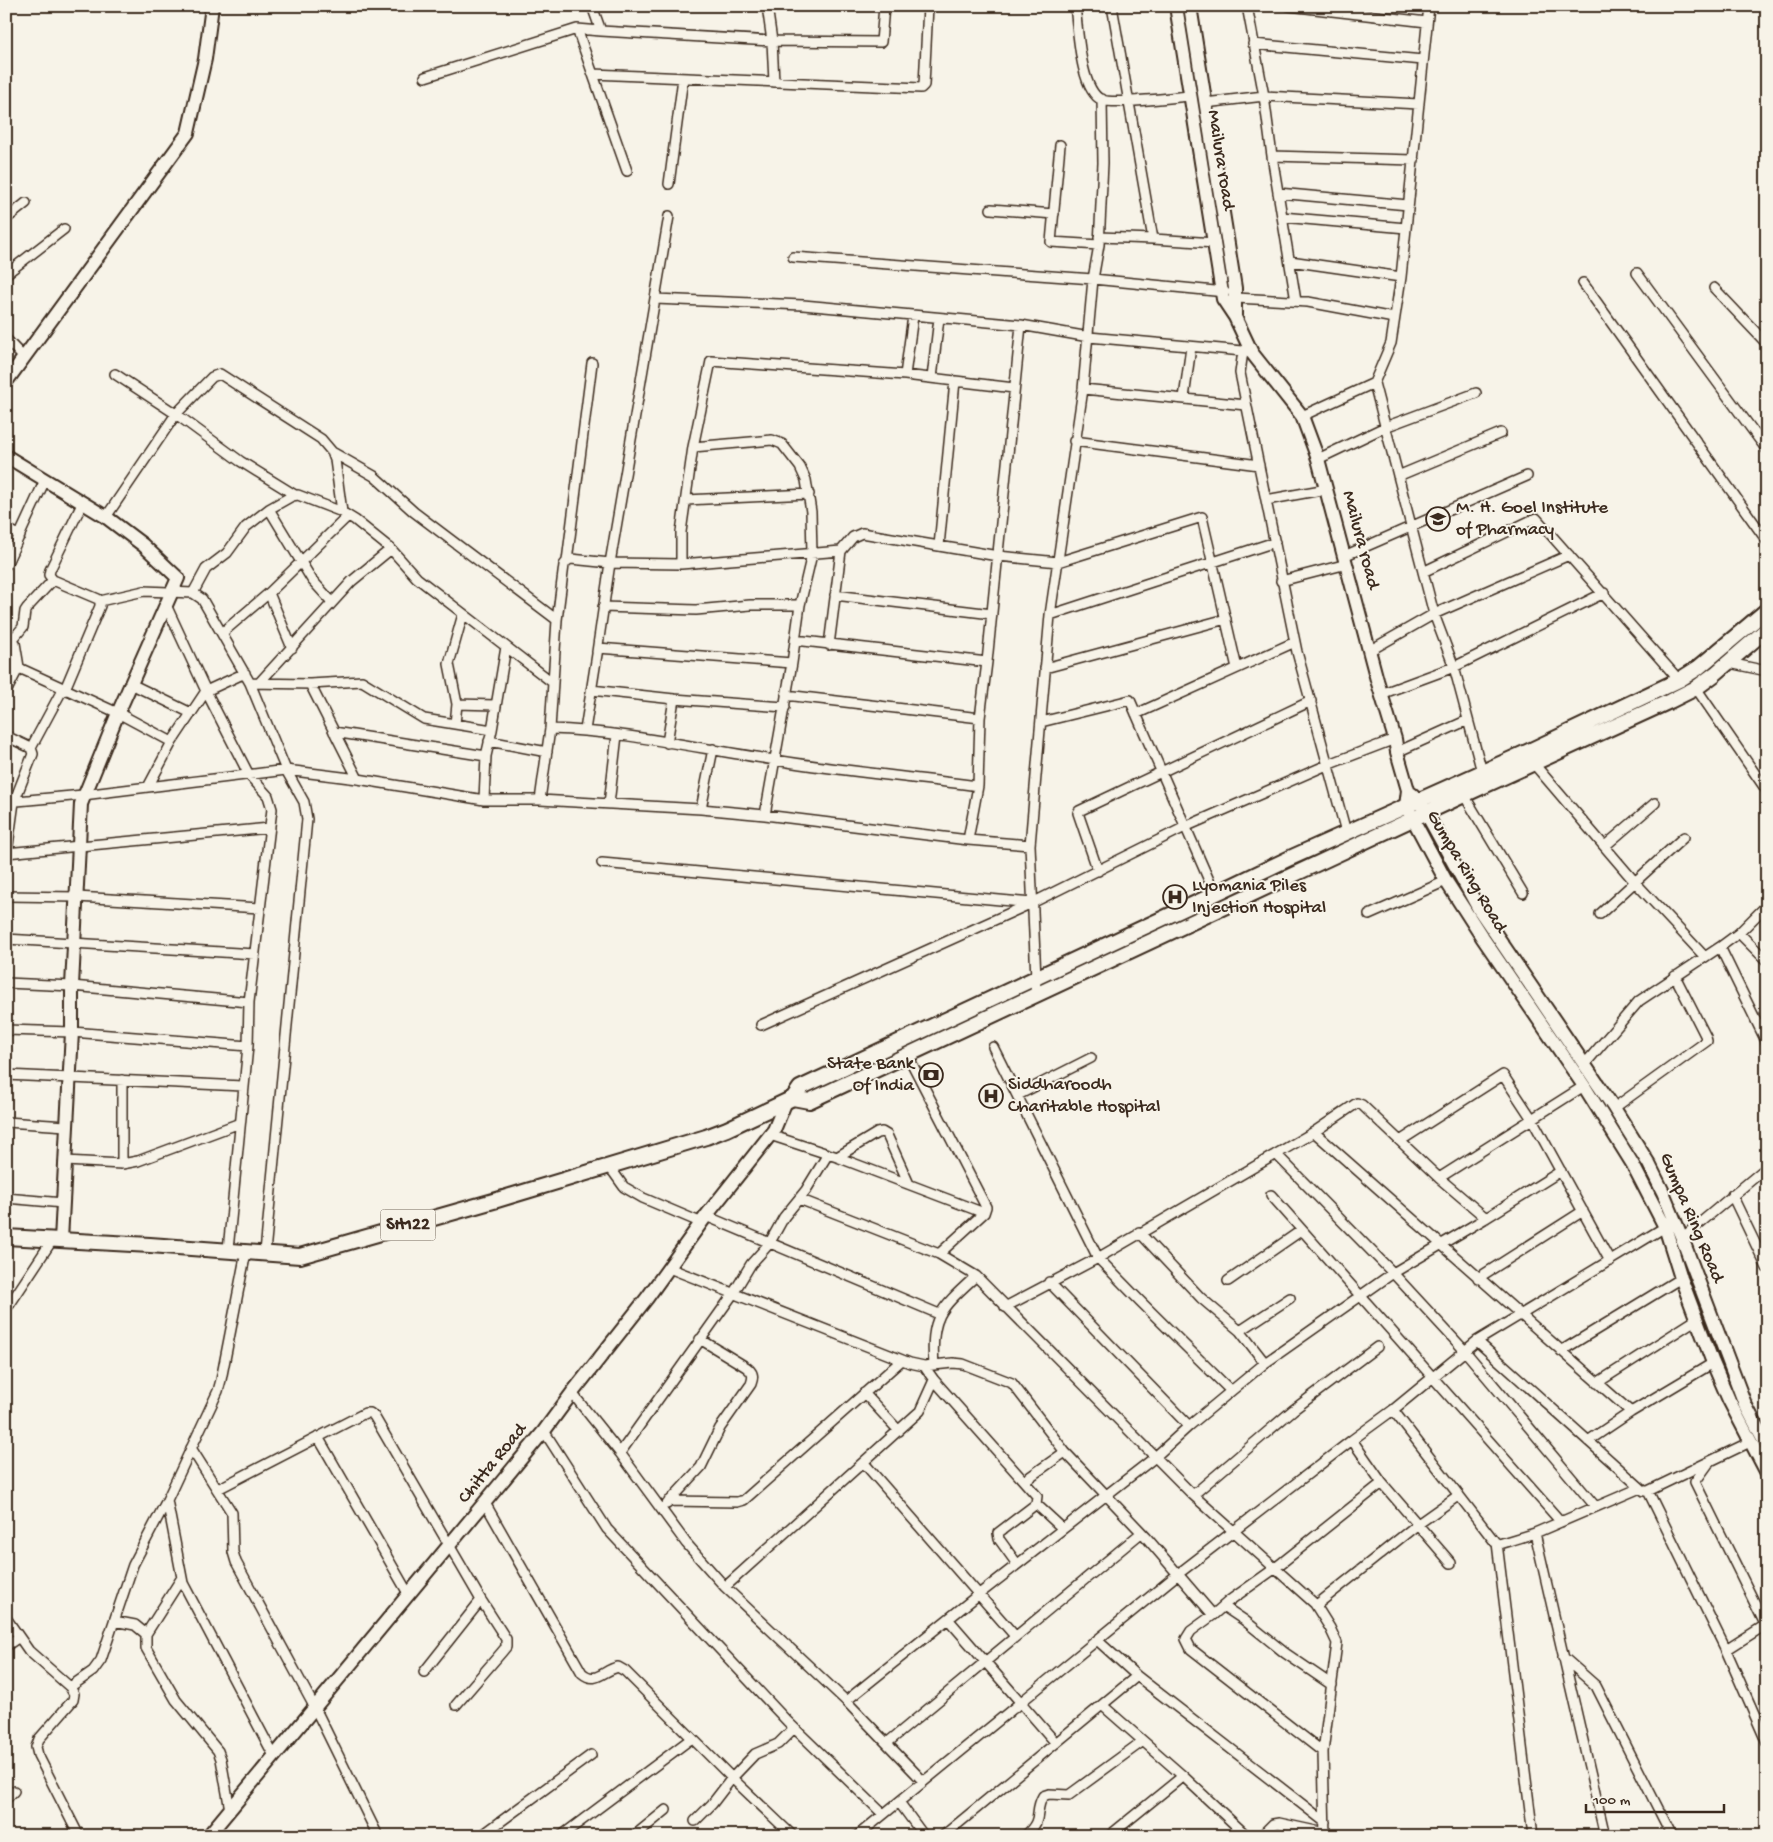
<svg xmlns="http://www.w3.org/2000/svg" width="1773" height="1842" font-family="'Gochi Hand',sans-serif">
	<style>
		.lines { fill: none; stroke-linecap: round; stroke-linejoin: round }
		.street-casing { stroke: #3b2a1e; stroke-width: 12 }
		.secondary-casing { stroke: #3b2a1e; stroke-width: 16 }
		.primary-casing { stroke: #3b2a1e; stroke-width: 18 }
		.street { stroke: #f7f3e8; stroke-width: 9 }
		.secondary { stroke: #f7f3e8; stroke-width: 12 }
		.primary { stroke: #f7f3e8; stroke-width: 14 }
		.labels { text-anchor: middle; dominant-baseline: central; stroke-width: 4; stroke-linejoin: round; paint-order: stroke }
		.shield { fill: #f7f3e8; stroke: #73665b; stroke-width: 1 }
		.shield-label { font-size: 18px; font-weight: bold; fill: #3b2a1e }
		.street-label { font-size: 19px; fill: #3b2a1e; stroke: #f7f3e8 }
		.poi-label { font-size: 19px; fill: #3b2a1e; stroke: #f7f3e8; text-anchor: start }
	</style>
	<rect width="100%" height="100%" fill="#f7f3e8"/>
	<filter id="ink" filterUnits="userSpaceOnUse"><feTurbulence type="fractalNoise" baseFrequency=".02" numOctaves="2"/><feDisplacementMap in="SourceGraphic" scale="10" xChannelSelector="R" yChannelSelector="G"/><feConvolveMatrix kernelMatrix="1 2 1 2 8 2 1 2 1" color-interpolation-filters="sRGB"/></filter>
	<g filter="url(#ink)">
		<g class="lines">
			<g class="street-casing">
				<path id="street" d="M767 6 772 41 774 82
					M1075 6C1078 28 1080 91 1102 100 1115 105 1174 97 1191 96
					M1112 6 1153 239 1215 243
					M1247 6 1264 96 1272 156 1296 301
					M1289 6 1427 22
					M1429 6 1401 277 1391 343 1374 383 1434 614 1454 667 1482 772
					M577 29 627 171
					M601 31 772 41 881 42 884 6
					M1253 44 1423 60
					M593 74 921 88 924 85 928 6
					M425 77 577 29 601 31 592 6
					M1205 103 1264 96 1419 104
					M1060 145 1051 242 1099 245
					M1272 156 1414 160
					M669 184 683 78
					M1278 193 1408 205
					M991 209 1054 214
					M1282 217 1406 228
					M6 219 26 203
					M1099 237 1153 239
					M793 257 1093 279 1225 292
					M1290 261 1401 277
					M1637 273 1767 450
					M6 274 64 229
					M1583 283 1767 541
					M1714 288 1767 344
					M1236 298 1308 302 1394 318
					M655 299 803 305 1021 325 1089 337 1243 351
					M1021 325 987 662 980 718 978 786 968 840 1030 845
					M6 339 24 358
					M1249 349 1243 351 1240 373 1297 652 1346 832
					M115 374 176 414 240 461 295 495
					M905 375 913 316
					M932 378 939 318
					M1083 389 1246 405
					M1184 398 1191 347
					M1302 416 1374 383
					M1074 441 1259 465
					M693 447 772 440 782 444 800 467 806 480 811 512 812 554 800 605 792 663 765 815
					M332 452 335 460 342 512
					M1318 459 1385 427 1476 393
					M1398 476 1501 433
					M686 500 809 494
					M1266 500 1327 489
					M269 509 312 580 332 602
					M106 517 176 414 212 377 220 374 321 439 332 452 374 476 414 512 557 620
					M6 528 20 536
					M939 546 955 381
					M841 551 853 537 862 533 998 556 1058 562 1202 517 1237 668
					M1344 556 1527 476
					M567 561 592 363
					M681 564V532L693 447 711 361 905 375 1014 388
					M6 565 45 480
					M1423 572 1536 518 1679 680
					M1281 581 1347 564
					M193 593 206 569 227 553 246 527 269 509 292 496 298 495 342 512 355 520 391 549 417 578 552 682
					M269 593 292 648
					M835 595 992 614
					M100 601 144 591 193 593 202 599 250 683 286 770 304 802 307 819 265 1252
					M166 605 206 691 249 775 268 796 272 809 249 1002 248 1046 228 1250
					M603 607 696 610 750 605H800
					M1050 615 1275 542
					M222 633 269 593 348 516
					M6 634 15 643 19 667 6 692
					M13 639 23 627 25 611 27 608 53 580
					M795 640 987 662
					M1369 651 1434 614 1569 555
					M597 652 610 563 669 216
					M6 662 118 713 172 742
					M1729 663 1767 671
					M1045 668 1226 619
					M250 683 310 684 362 681 424 719 492 730 486 756 484 800
					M259 683 352 581 391 549
					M131 684 191 713
					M310 684 358 779
					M1696 688 1767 791
					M591 690 674 699 785 707
					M1381 694 1454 667 1604 593
					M786 695 980 718
					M457 704 495 705
					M1136 714 1295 642
					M1041 722 1130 700 1215 894
					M455 724 457 704 449 664 463 614
					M550 729C625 731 700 749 775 760 842 771 910 777 978 786
					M492 730 506 647
					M585 730 598 648 792 663
					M334 732 486 756
					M6 736 31 748 33 754 14 802 7 853
					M489 741 547 752
					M667 743 674 699
					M31 748 60 694 65 689 100 606V601L98 599 53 580 49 575 50 570 83 502
					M1397 752 1468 720
					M1534 764 1634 881 1705 957 1720 947
					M148 787 172 742 206 691 245 673
					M1464 795 1523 893
					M540 800 550 729 557 620 564 565 567 561 571 559 610 563 681 564 841 551 829 645
					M6 802 83 795 286 770 358 779 484 800H540L701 809 765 815 968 840
					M609 804 617 735
					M701 809 713 749
					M1605 846 1655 803
					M6 853 270 828
					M602 863 1032 903
					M1098 871 1078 813 1079 811 1311 701
					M6 896 77 897 260 908
					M1767 905 1739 933 1720 947 1767 1043
					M1600 914 1684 837
					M1369 915 1446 881
					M1739 933 1767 961
					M6 939 255 954
					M6 983 72 986 249 1002
					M1035 995 1036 978 1030 845 1050 615 1083 389 1093 279 1099 245 1103 163 1102 99
					M761 1025 1032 903 1185 827 1327 765 1395 739
					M6 1030 72 1032 248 1046
					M993 1047 1098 1258 1140 1301 1231 1391
					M907 1054 986 1207 984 1213 939 1254
					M1584 1065 1639 1001 1705 957
					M6 1075 243 1086
					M1018 1095 1091 1058
					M1614 1108 1707 1041 1706 1037 1675 976
					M6 1122 66 1126
					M1314 1132 1631 1412
					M770 1135 837 1157 984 1213
					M1400 1141 1503 1075 1532 1119 1610 1261
					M1276 1154 1393 1273 1465 1351 1595 1506
					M837 1157 877 1133 882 1132 887 1135 909 1184
					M65 1161 122 1164 138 1161 240 1123
					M122 1164V1080
					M609 1166 624 1187 643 1198 702 1223
					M1439 1178 1584 1086
					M1271 1195 1561 1522
					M1732 1195 1767 1268
					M6 1198 63 1203
					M799 1199 939 1254 976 1276 1193 1495 1315 1604 1319 1603 1418 1524 1459 1495
					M706 1216 939 1314
					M1139 1232 1201 1298 1240 1331 1265 1363
					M1682 1238 1767 1167
					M669 1268 910 1363 924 1366 953 1363 963 1364 1012 1383 1065 1452 1146 1537 1213 1615
					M1478 1278 1583 1211
					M1228 1281 1302 1230
					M1049 1282 1189 1426
					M1005 1307 1098 1258 1314 1132 1357 1103 1362 1105 1439 1178 1486 1218
					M6 1308 10 1304 53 1239
					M1240 1331 1290 1298
					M1477 1341 1644 1491H1648L1750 1442
					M1561 1351 1681 1278
					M934 1365C930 1316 941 1308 976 1276
					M924 1366 934 1380 1037 1496 1036 1504 998 1533 999 1539 1017 1564
					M1597 1383 1697 1319
					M572 1393 620 1453 686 1543 725 1587 846 1701 923 1781
					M864 1393 899 1431
					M1393 1410 1495 1542 1499 1544 1535 1533 1640 1488
					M544 1431 607 1529 787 1721 883 1814
					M318 1437 409 1595
					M1352 1440 1382 1483 1451 1563
					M1588 1441 1631 1412 1713 1363
					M191 1448 232 1513 233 1552 236 1562 315 1708 378 1836
					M620 1453 733 1294 751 1264 769 1244 784 1217 806 1190 828 1154
					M864 1463 1015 1636
					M1708 1464 1695 1482 1765 1624
					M1024 1481 1065 1452
					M218 1489 365 1413H370L374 1416 481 1600 506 1639V1647L501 1653 456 1705
					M1648 1491 1726 1650 1767 1743
					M1193 1495 1293 1410 1377 1347
					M167 1500 183 1583 274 1756
					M669 1501 737 1502 744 1500 902 1360
					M485 1503 582 1673C596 1685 603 1670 618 1667L625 1671 732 1778 793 1836
					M667 1504 701 1467 720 1428 751 1384C754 1376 753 1372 746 1367L700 1339
					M1036 1504 1062 1528
					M1535 1533 1605 1836
					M1497 1543 1533 1836
					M181 1579 146 1634V1648L176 1700 218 1751 221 1759 230 1810
					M725 1587 920 1411 934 1380
					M1315 1604 1330 1628 1337 1643 1323 1752 1325 1836
					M1223 1606 1244 1620 1285 1653 1332 1685
					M6 1618 29 1651 70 1687 74 1694 73 1700 39 1739 36 1747 38 1755 79 1836
					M948 1619 1056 1743
					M114 1621 135 1625 146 1634
					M1097 1640 1137 1676 1325 1822
					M6 1646 19 1637
					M1726 1650 1767 1624
					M1563 1657 1596 1686 1672 1836
					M424 1672 481 1600
					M70 1687 93 1671 101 1660 133 1565 167 1500 218 1391 221 1380 246 1252
					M846 1701 978 1595 1154 1458 1189 1426 1265 1363 1393 1273 1486 1218 1561 1171
					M1102 1705 1183 1776 1247 1836
					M887 1743 1141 1533
					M1323 1752 1191 1649 1186 1639 1191 1631 1213 1615 1229 1601 1274 1569 1382 1483
					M6 1799 14 1791
					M899 1802 924 1836
					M695 1821 712 1804 732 1778 755 1754 778 1744 794 1728
					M481 1836 591 1755
					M561 1836 692 1738
					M634 1836 666 1810
					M857 1836 1178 1574 1352 1440 1393 1410 1477 1341 1665 1227
					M943 1836 1137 1676
					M1025 1836C1045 1818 1033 1813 1043 1796L1049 1794 1069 1795 1143 1741
					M1109 1836 1183 1776
					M1261 1836 1273 1824 1279 1823 1325 1833"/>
			</g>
			<g class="secondary-casing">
				<path id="secondary" d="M1176 6 1223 299 1235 317 1252 353 1302 416 1318 459 1377 680 1395 739 1397 752 1408 790 1406 806 1446 881 1482 937 1584 1086 1632 1163 1665 1227 1681 1278 1713 1363 1729 1400 1767 1473
					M1190 6 1235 288V317
					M6 382 188 133 205 59 212 6
					M6 456 106 517 143 545 178 578 118 713 81 804 72 986V1032L61 1240
					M1412 794 1419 800 1480 911 1614 1108 1649 1164 1663 1192 1682 1238 1745 1404 1767 1446
					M208 1836 544 1431 572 1393 647 1298 706 1216 774 1130 786 1101"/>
			</g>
			<g class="primary-casing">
				<path id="primary" d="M793 1098 809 1101 1464 795 1670 701 1696 688 1715 674 1767 629
					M6 1237 150 1245 300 1256 497 1200 706 1137 727 1129 793 1098 800 1088 1196 903 1290 858 1527 752 1679 680 1698 668 1767 610"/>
			</g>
			<use href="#street" class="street"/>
			<use href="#secondary" class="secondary"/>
			<use href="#primary" class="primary"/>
		</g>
	</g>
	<defs>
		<g id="university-ring" transform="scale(1.25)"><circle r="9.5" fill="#f7f3e8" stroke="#3b2a1e" stroke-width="1.5"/><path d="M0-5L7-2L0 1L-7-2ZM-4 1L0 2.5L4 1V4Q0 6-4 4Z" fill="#3b2a1e"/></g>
		<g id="hospital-ring" transform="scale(1.25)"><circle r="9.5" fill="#f7f3e8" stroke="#3b2a1e" stroke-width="1.5"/><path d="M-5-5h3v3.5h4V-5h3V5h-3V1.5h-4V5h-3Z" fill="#3b2a1e"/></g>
		<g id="bank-ring" transform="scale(1.25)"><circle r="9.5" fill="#f7f3e8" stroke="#3b2a1e" stroke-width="1.5"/><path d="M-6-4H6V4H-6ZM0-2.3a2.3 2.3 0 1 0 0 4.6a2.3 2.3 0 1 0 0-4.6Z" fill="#3b2a1e"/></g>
	</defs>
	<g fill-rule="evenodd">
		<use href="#university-ring" x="1438" y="519"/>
		<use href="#hospital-ring" x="1175" y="897"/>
		<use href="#bank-ring" x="931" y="1075"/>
		<use href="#hospital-ring" x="991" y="1096"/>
	</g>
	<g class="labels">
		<rect class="shield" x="380.5" y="1209.5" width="55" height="31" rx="4"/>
		<g class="shield-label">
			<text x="408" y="1225">SH122</text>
		</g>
		<g class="street-label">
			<text transform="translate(1220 160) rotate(81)">Mailura road</text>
			<text transform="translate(1360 540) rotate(75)">Mailura road</text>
			<text transform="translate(1466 872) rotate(59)">Gumpa Ring Road</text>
			<text transform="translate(1691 1218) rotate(67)">Gumpa Ring Road</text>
			<text transform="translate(493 1464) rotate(-51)">Chitta Road</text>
		</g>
		<g class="poi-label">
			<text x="1456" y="508">M. H. Goel Institute<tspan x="1456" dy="22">of Pharmacy</tspan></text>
			<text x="1192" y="886">Lyomania Piles<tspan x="1192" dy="22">Injection Hospital</tspan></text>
			<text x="914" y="1064" text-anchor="end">State Bank<tspan x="914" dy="22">Of India</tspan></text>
			<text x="1008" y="1085">Siddharoodh<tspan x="1008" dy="22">Charitable Hospital</tspan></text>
		</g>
	</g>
	<rect width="1773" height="1842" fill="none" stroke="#f7f3e8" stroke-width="25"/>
	<rect x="12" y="12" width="1748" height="1817" fill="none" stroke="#3b2a1e" stroke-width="2" filter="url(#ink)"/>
	<path d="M1586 1804v8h138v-8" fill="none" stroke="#3b2a1e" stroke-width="2.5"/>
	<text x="1593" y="1804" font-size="15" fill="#3b2a1e" stroke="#f7f3e8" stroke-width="4" paint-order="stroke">100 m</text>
</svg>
